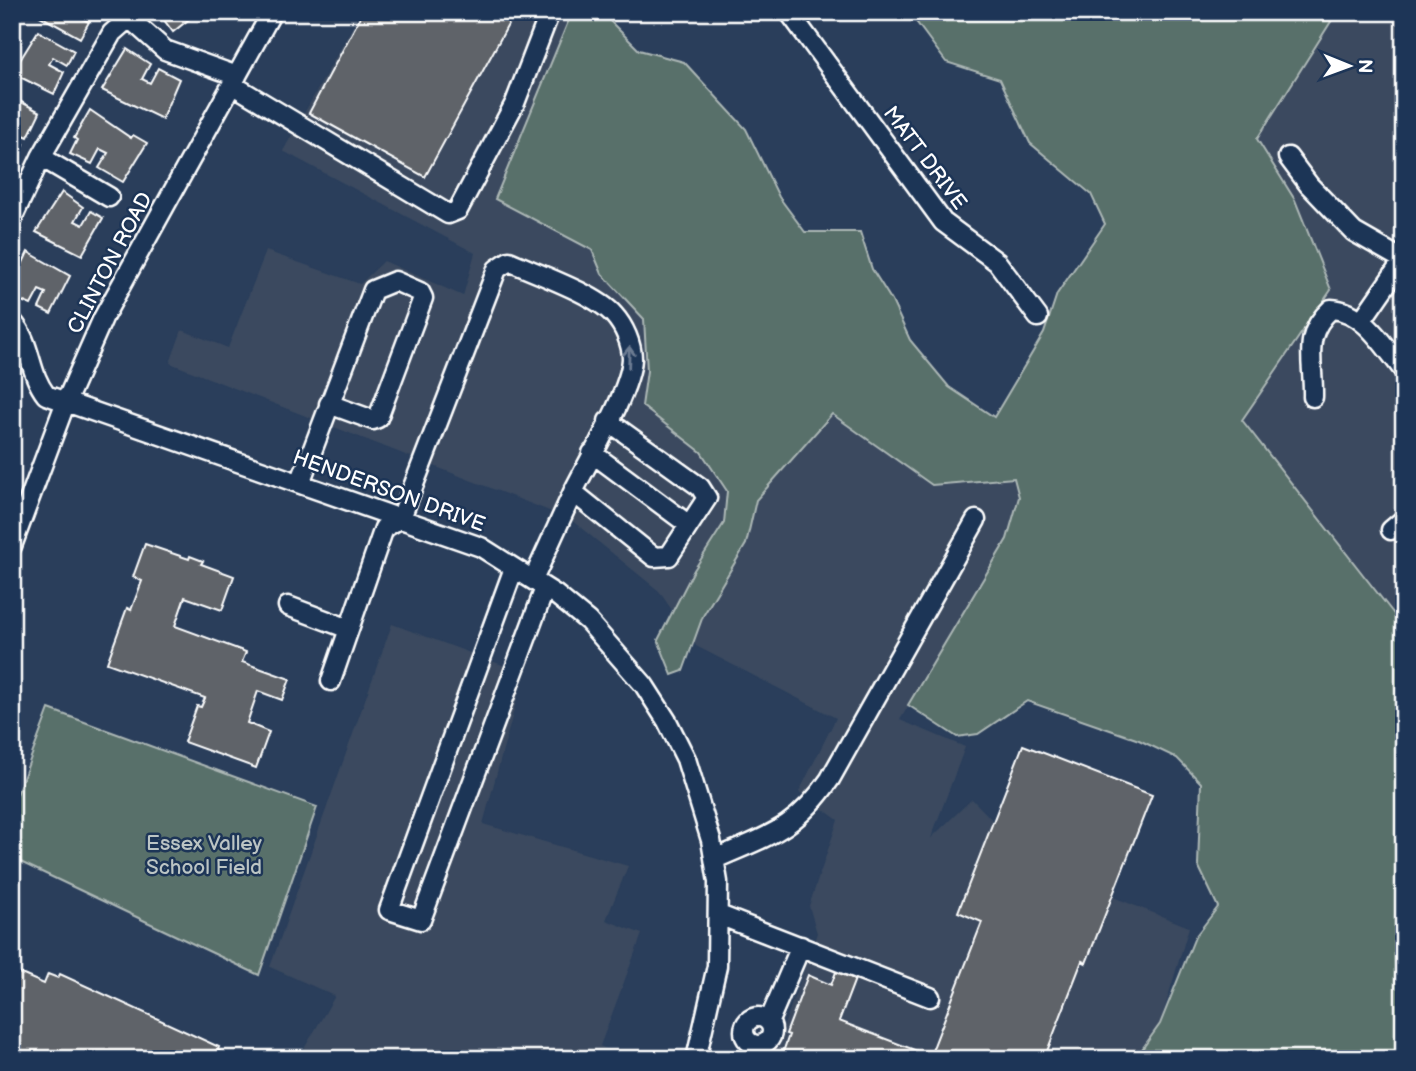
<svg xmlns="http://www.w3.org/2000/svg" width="1416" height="1071" font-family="'Balsamiq Sans',sans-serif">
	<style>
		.built { fill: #3a495f }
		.green { fill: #586f6b; stroke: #acb7b5; stroke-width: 2 }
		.building { fill: #5e6369; stroke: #fff; stroke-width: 2 }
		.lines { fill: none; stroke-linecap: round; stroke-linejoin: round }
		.minor-casing { stroke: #fff; stroke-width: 23 }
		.minor { stroke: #1d3557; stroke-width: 18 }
		.oneway { stroke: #6c7c92 }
		.labels { text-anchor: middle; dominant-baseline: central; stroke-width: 5; stroke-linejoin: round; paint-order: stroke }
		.street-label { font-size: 21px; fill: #fff; stroke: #1d3557 }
		.park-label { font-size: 21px; fill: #bcc5c4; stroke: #1d3557 }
	</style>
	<rect width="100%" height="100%" fill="#2a3e5b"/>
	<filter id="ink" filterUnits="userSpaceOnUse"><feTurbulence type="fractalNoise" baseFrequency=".0143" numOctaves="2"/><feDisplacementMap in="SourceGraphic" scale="14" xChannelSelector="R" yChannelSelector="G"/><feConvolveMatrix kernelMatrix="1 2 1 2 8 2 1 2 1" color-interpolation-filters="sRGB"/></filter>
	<g filter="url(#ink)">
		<path class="built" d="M361 12H572L495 199 602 255 932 485 1014 478 1019 497 1007 539 900 720 965 747 931 838 972 799 1079 910 1113 881V897L1189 927 1160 1024 1135 1059H772L817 933 809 906 838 820 799 792 836 718 696 646 659 591 570 519 170 363 182 330 228 348 266 251 360 284 384 261 463 296 475 253 283 151Z
			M1337 12H1404V627L1241 420 1331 290 1295 200 1257 139Z
			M392 624 524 673 483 824 628 866 606 920 642 934 600 1046 619 1055 618 1059H298L335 996 270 967Z"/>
		<path class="green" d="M572 12H605L606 17 639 50 684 62 746 129 779 197 805 232H860L872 269 892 301 910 340 949 387 994 417 1044 333 1057 294 1105 224 1091 194 1030 143 1000 79 946 62 909 12H1337L1257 139 1295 200 1331 290 1242 420 1404 627V1059H1135L1160 1024 1195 937 1218 907 1198 865 1201 783 1177 758 1139 740 1027 701 978 734 957 737 908 705 1007 539 1019 497 1014 478 932 485 832 414 756 500 746 544 703 616 683 671 672 675 658 640 694 570 724 523 727 491 701 452 642 406 647 371 644 319 602 274 592 250 495 199Z
			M49 709 317 807 259 975 12 858V808Z"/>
		<path class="building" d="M42 12 72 13 89 22 80 38 40 16Z
			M158 12H198L173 32Z
			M363 12H515L425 177 309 113Z
			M38 31 74 51 67 65 53 57 49 64 64 72 54 94 12 73Z
			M127 49 150 64 142 79 150 83 158 68 179 79 162 119 102 90Z
			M12 97 40 112 28 137 12 130Z
			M90 110 131 138 133 135 147 143 123 182 99 168 108 153 100 149 92 164 70 154 77 140 74 138Z
			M12 139 24 144 15 168 12 167Z
			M62 192 83 207 75 221 83 225 91 211 103 218 82 255 36 232Z
			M28 252 70 276 51 314 39 308 46 293 39 290 31 305 12 297 14 282Z
			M145 544 189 559 190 556 203 561 201 564 234 576 222 610 185 597 175 626 246 652 242 662 290 679 282 700 258 691 247 723 269 732 256 768 184 742 197 706 201 707 205 698 107 663 127 608 131 610 142 581 133 577Z
			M1023 745 1152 795 1086 963 1082 961 1044 1059H792L782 1055 789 1035 786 1034 808 975 831 985 836 972 855 979 839 1021 930 1056 982 922 958 912Z
			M12 970 44 984 48 974 58 978 60 974 219 1047 218 1050 227 1055 226 1059H12Z"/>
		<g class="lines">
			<g class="minor-casing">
				<path id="minor" d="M789 12 943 222 997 262 1038 317
					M233 85 448 214 458 210 515 103 550 12
					M41 157 109 197
					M1288 157 1309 185 1354 232 1403 260
					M12 219 41 157 112 33 129 18 165 50 237 76
					M1362 320 1404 259
					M12 321C32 343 28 372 46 395L481 547 555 594 588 621 644 685 667 721 686 759 711 840 718 882 717 966 696 1059
					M1313 397C1314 361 1301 336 1331 309 1364 310 1385 348 1404 371
					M592 453 689 525
					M300 483 373 290 395 281 420 292 423 298 378 418 373 420 329 404
					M1391 530 1404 519
					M12 546 65 404 103 318 272 12
					M514 568 389 910 421 920 545 588
					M533 580 573 492 654 557 669 556 707 498 700 487 608 421
					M288 606 349 629
					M331 681 384 528 401 518 497 269 509 261C535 273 596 294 614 315 624 326 632 344 632 359 630 392 589 459 573 492
					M715 859C769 835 795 830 830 779L976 520
					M719 915 930 997
					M744 1031a14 14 0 1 1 28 0a14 14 0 1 1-28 0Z
					M769 1021 801 946"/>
			</g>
			<use href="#minor" class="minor"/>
		</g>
		<defs><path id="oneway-shaft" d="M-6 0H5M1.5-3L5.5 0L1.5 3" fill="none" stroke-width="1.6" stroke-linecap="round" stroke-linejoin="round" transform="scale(1.75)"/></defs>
		<use class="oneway" href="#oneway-shaft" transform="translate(629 357) rotate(-88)"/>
	</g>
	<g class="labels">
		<g class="street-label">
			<text transform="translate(925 158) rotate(53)">MATT DRIVE</text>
			<text transform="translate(110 263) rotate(-62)">CLINTON ROAD</text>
			<text transform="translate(389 491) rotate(20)">HENDERSON DRIVE</text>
		</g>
		<g class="park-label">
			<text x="204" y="843">Essex Valley<tspan x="204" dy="24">School Field</tspan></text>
		</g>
	</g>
	<rect width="1416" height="1071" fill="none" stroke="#1d3557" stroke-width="42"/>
	<rect x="21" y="21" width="1374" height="1029" fill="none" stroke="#fff" stroke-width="2.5" filter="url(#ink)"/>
	<g transform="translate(1349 66) rotate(91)" stroke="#1d3557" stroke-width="5" paint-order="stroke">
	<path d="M0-5L12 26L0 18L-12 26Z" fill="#ffffff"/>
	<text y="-10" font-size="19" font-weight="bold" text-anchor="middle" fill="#ffffff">N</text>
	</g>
</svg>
